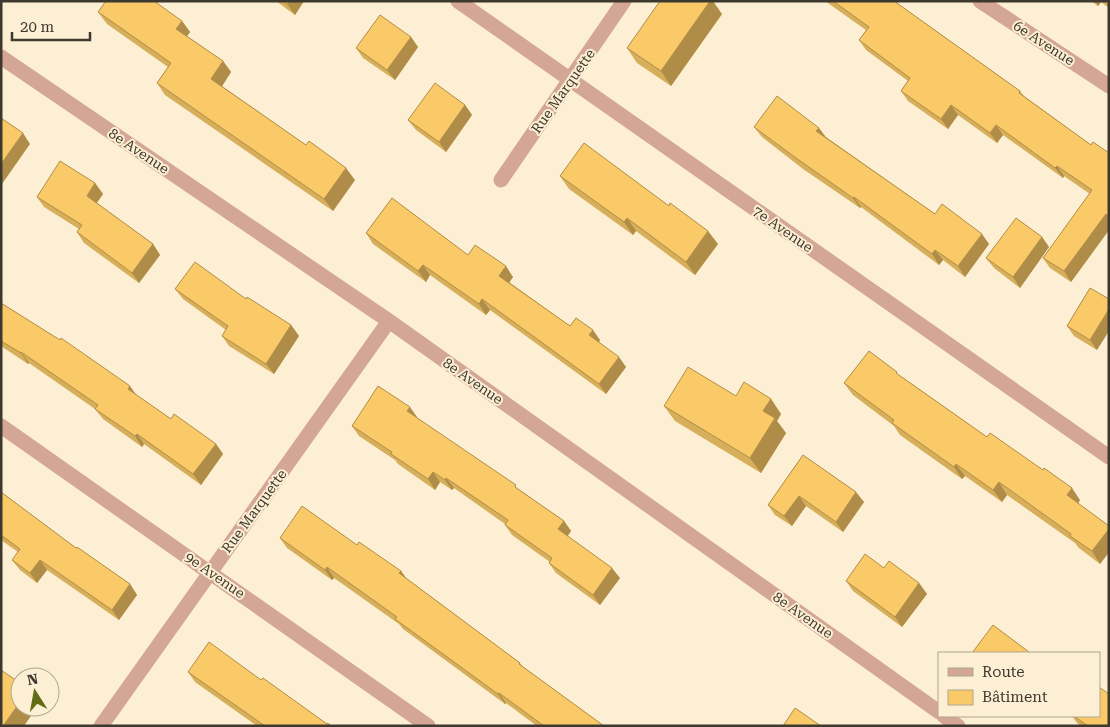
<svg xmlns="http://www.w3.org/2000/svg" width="1110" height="727" font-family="'Roboto Serif',serif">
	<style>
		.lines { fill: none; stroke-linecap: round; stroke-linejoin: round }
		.minor { stroke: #d3a696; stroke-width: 15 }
		.wall { fill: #d7ae59 }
		.shaded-wall { fill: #af8d49 }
		.building { fill: #faca68; stroke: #af8d49 }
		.labels { text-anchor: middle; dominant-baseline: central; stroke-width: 4; stroke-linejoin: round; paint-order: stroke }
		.street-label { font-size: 14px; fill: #3e392e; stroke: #fdefd4 }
	</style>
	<rect width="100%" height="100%" fill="#fdefd4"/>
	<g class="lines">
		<path class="minor" d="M458 1 1109 457
			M980 1 1109 86
			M1 57 389 321 939 712
			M501 180 624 1
			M1 426 428 726
			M944 716 958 726
			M101 726 389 321"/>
	</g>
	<path class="wall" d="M276 1H304L295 15Z
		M825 1H894L1020 91 1024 96 1091 145 1109 153V230L1071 282 1050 268 1043 258 1090 194 1064 176 1063 178 1003 135 997 143 958 115 948 129 908 101 901 91 908 81 866 50 859 40 866 30Z
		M1091 1H1109V8L1101 2 1098 6Z
		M98 12 182 21 190 32 187 36 223 61 231 72 222 86 355 180 333 211 165 95 157 83 168 67 107 24Z
		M722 14 671 86 637 63 627 48Z
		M411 37 418 47 395 80 363 58 356 48Z
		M465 105 472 115 446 152 416 130 408 120Z
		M754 127 819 128 826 137 935 214 989 244 965 277 943 260 939 265 861 207 860 208 803 169 762 137Z
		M560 176 718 244 695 275 636 231 633 235 569 189Z
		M95 183 103 194 97 203 153 244 160 255 139 283 84 243 77 232 79 229 44 207 37 197Z
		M366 233 468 255 513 277 509 282 570 326 600 340 599 342 626 367 606 394 490 310 486 315 430 275 426 282 373 244Z
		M1042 237 1049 247 1020 288 994 268 986 258Z
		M1090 288 1097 350 1074 336 1067 326Z
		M175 289 246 299 291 325 299 336 274 374 229 346 222 336 226 330 183 299Z
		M1 303 171 419 216 444 223 454 201 485 144 444 142 447 103 419 95 409 29 363 28 364 1 346Z
		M899 375 987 437 1080 500 1078 504 1109 526V552L1100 564 1079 548 1075 543 1007 495 1002 502 965 476 962 479 900 435 894 426 853 395 844 383Z
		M736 396 771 399 781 414 777 421 786 433 761 473 675 421 664 406Z
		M417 417V418L564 521 571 531 567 536 620 578 600 605 556 573 549 563 550 562 512 535 505 525V524L454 488 452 490 440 482 435 490 398 464 395 460 359 436 352 426Z
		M803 455 864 502 843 532 806 506 792 526 775 515 768 505Z
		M1 492 76 548 130 584 137 595 119 620 47 570 37 583 20 570 12 560 18 552 1 540Z
		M280 538 357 545 401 571 406 578 520 663 523 667 604 726H537L506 703 505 704 403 629 399 624 334 578 332 580 287 548Z
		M884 568 919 583 927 594 902 627 853 591 846 581Z
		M188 672 261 680 327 724 331 726H257L195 682Z
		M1072 716H1099L1109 726H1081L1077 723Z"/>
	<path class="shaded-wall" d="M290 1H304L295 15 287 4Z
		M710 1H713L722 14 671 86 661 71Z
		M1095 1H1100L1101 2 1098 6Z
		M182 21 190 32 184 40 176 29Z
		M411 37 418 47 395 80 387 70Z
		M223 61 231 72 219 91 211 79Z
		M465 105 472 115 446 152 439 142Z
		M951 105 958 115 948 129 941 119Z
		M996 125 1003 135 997 143 990 133Z
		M819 128 826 138 816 131Z
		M23 133 30 144 2 184 1 182V164Z
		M1057 166 1064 176 1063 178 1055 168Z
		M346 168 355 180 333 211 324 199Z
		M95 183 103 194 94 206 87 196Z
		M854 197 861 207 860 208 853 198Z
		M1106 214 1109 218V230L1071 282 1064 271Z
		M627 218 636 231 633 235 624 222Z
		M708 231 718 244 695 275 686 262Z
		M982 234 989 244 965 277 958 266Z
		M1042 237 1049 247 1020 288 1013 277Z
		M153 244 160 255 139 283 132 273Z
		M935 250 943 260 939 265 932 254Z
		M423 265 430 275 426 282 418 271Z
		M506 266 513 277 507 286 499 276Z
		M482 299 490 310 486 315 479 304Z
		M1109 309V331L1097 350 1090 340Z
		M291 325 299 336 274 374 266 364Z
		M593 330 600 340 596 346 589 335Z
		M21 352 29 363 28 364 21 353Z
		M619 357 626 367 606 394 599 384Z
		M130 386 137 396 128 389Z
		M771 399 781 414 777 421 786 433 761 473 750 458 763 411Z
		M410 407 417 417 414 422 407 411Z
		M137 434 144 444 142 447 135 436Z
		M216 444 223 454 201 485 193 474Z
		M956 464 965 476 962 479 954 467Z
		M433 472 440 482 435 490 428 479Z
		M446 478 454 488 452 490 445 480Z
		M999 482 1007 495 1002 502 993 490Z
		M1072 488 1080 500 1075 507 1067 495Z
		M856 492 864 502 843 532 836 522Z
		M799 496 806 506 792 526 784 516Z
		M564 521 571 531 565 540 558 529Z
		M1109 529V552L1100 564 1092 551Z
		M40 560 47 570 37 583 30 573Z
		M327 567 334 578 332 580 325 570Z
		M612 568 620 578 600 605 593 595Z
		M401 571 408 581 399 573Z
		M919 583 927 594 902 627 895 617Z
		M130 584 137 595 119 620 112 610Z
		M499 693 506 703 505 704 498 694Z
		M20 702V707H37L24 726H3Z"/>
	<path class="building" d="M106 1H154L182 21 176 29 223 61 211 79 306 145 309 141 346 168 324 199 157 83 171 63 98 12Z
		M283 1H290L287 4Z
		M660 1H710L661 71 627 48Z
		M833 1H894L1020 91 1019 93 1091 145 1093 142 1109 153V216L1106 214 1064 271 1043 258 1092 190 1057 166 1055 168 996 125 990 133 951 105 941 119 901 91 910 78 859 40 869 27Z
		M380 15 411 37 387 70 356 48Z
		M435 83 465 105 439 142 408 120Z
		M777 96 819 128 816 131 935 214 942 204 982 234 958 266 935 250 932 254 854 197 853 198 796 158 754 127Z
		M1 118 23 133 1 164Z
		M584 143 669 206 670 203 708 231 686 262 627 218 624 222 560 176Z
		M60 161 95 183 87 196 153 244 132 273 77 232 82 225 37 197Z
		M392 198 468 255 475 245 506 266 499 276 570 326 576 318 593 330 589 335 619 357 599 384 482 299 479 304 423 265 418 271 366 233Z
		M1016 218 1042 237 1013 277 986 258Z
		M195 262 246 299 247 297 291 325 266 364 222 336 228 326 175 289Z
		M1090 288 1109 299V309L1090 340 1067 326Z
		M1 303 60 340 61 338 130 386 128 389 171 419 174 414 216 444 193 474 137 434 135 436 95 409 98 405 21 352V353L1 341Z
		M869 351 897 372 896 373 987 437 990 433 1043 470 1044 468 1072 488 1067 495 1109 526V529L1092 551 1070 536 1071 534 999 482 993 490 956 464 954 467 892 423 894 420 844 383Z
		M688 367 736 396 744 382 771 399 763 411 775 418 750 458 664 406Z
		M378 386 410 407 407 411 516 485 515 487 564 521 558 529 612 568 593 595 549 563 552 558 505 525 508 520 446 478 445 480 433 472 428 479 391 454 392 452 352 426Z
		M803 455 856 492 836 522 799 496 784 516 768 505Z
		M1 492 76 548 77 547 130 584 112 610 40 560 30 573 12 560 20 549 1 535Z
		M302 506 357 545 359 542 401 571 399 573 520 663 519 664 604 726H544L499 693 498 694 395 619 397 617 327 567 325 570 280 538Z
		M865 554 884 568 889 561 919 583 895 617 846 581Z
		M993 625 1029 652 1028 653H972Z
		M209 642 261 680 263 678 327 724 328 723 331 726H265L188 672Z
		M1 670 20 683V702L3 726H1Z
		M1099 687 1109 694V726H1088L1074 716H1099Z
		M795 708 821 726H783Z"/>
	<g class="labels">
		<g class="street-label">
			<text transform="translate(1044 43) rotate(33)">6e Avenue</text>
			<text transform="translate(563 91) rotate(-55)">Rue Marquette</text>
			<text transform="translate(139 151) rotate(34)">8e Avenue</text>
			<text transform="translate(783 229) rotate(35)">7e Avenue</text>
			<text transform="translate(473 381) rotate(35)">8e Avenue</text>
			<text transform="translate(254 511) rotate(-54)">Rue Marquette</text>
			<text transform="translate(215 575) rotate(35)">9e Avenue</text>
			<text transform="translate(803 615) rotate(35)">8e Avenue</text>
		</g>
	</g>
	<rect width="1110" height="727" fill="none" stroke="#3e392e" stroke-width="5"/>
	<rect x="938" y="652" width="162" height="65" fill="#fdefd4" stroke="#b1a692"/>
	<rect x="948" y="668" width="25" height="8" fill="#d3a696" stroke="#b1a692"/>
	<text x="982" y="677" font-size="15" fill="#3e392e">Route</text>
	<rect x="948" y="690" width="25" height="15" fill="#faca68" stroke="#b1a692"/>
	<text x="982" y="702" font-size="15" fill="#3e392e">Bâtiment</text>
	<g transform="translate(35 692) rotate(349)"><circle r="24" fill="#fdefd4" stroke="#b1a692"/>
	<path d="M0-4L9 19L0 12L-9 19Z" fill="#606d15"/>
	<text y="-8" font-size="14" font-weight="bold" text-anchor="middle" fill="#3e392e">N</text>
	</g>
	<path d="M12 32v8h78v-8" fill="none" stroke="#3e392e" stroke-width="2.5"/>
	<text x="20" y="32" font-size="15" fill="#3e392e" stroke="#fdefd4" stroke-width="4" paint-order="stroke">20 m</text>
</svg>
